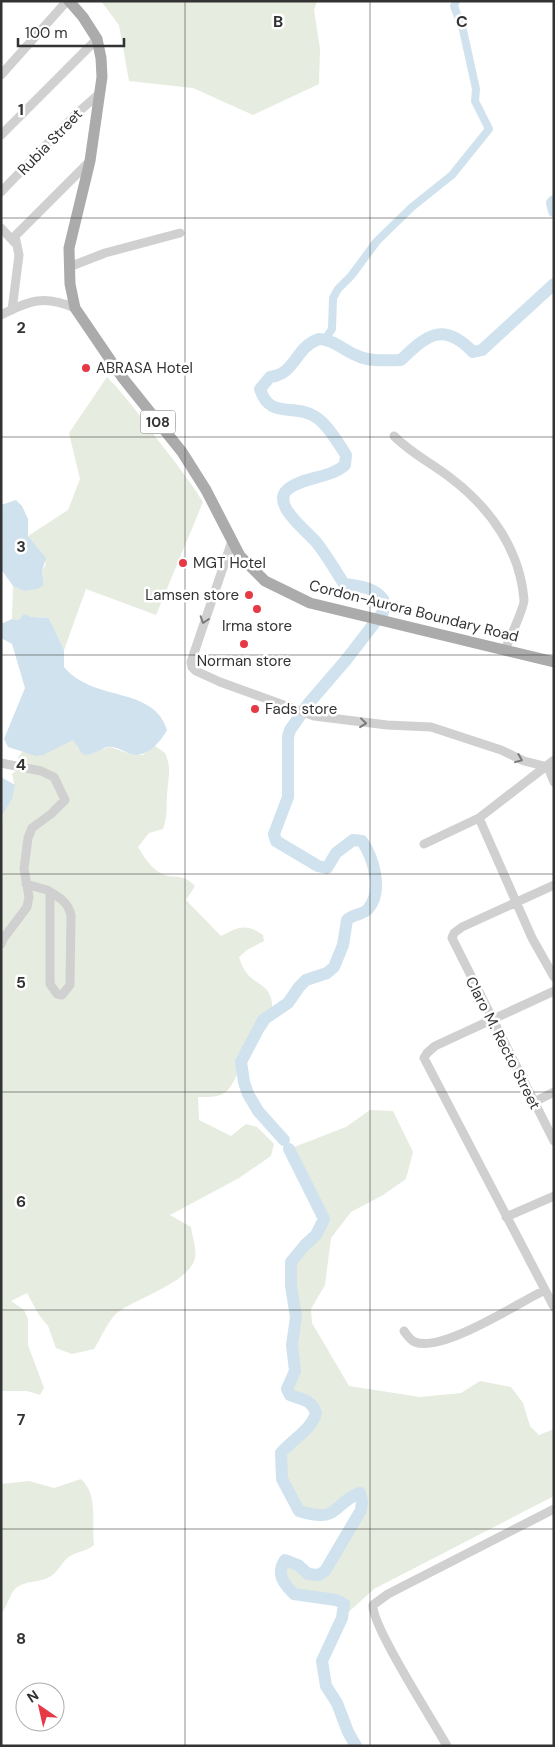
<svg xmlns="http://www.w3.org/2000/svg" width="555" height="1747" font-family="'DM Sans',sans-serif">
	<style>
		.green { fill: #e6ecdf }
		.water { fill: #cfe2ee }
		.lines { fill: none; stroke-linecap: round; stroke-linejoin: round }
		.canal { stroke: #cfe2ee; stroke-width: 8 }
		.river { stroke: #cfe2ee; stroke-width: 12 }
		.minor { stroke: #d0d0d0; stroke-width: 9 }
		.major { stroke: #ababab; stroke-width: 11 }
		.oneway { stroke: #7a7a7a }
		.grid { fill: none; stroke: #333; stroke-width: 1; stroke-opacity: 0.55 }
		.poi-dot { fill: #e63946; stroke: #fff; stroke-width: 2 }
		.labels { text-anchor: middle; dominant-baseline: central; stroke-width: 5; stroke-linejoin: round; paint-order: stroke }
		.shield { fill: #fff; stroke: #707070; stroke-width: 1 }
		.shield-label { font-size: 14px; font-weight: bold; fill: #333 }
		.street-label { font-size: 15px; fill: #333; stroke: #fff }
		.poi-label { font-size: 15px; fill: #333; stroke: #fff; text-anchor: start }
		.grid-label { font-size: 16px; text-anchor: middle; font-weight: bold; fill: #333; stroke: #fff; stroke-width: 5; stroke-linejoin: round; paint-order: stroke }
	</style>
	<rect width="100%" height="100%" fill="#fff"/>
	<path class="green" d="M101 1H317L314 10 320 49 319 84 253 115 193 88 129 81 119 25Z
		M107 377C132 402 150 431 172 458 183 473 193 486 203 502L156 615 86 589 64 650 49 618 32 617 24 615 19 620 12 619 13 586 24 591 44 585 42 571 46 564 28 536 68 510 80 479 69 433Z
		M74 740 78 749H103L110 747 133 755H143L155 746 165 753C172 768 168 779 167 795 166 810 168 814 163 829L149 833 138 847C143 856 152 869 162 874 177 880 181 872 195 886L186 900 221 936C239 927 246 923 263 935L264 941 247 950 239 957C247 986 265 979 271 998 273 1005 272 1016 269 1024 266 1032 256 1036 251 1043 240 1057 240 1077 227 1091 219 1098 208 1097 198 1097L199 1120 231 1136 246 1124 257 1127 274 1144 271 1156 239 1178 170 1215 191 1227C192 1235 197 1250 195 1258 189 1283 136 1298 117 1313 109 1319 100 1340 94 1349L72 1354 56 1348 48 1326 39 1315 27 1293 11 1301 24 1310 28 1319V1345L44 1388 40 1395 27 1391H1V828C3 823 2 817 4 812 11 798 17 791 12 774L20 768 18 757 23 751C53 760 48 747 74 740Z
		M370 1110 393 1111 413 1152 406 1179 383 1195 351 1212 331 1238 325 1285 311 1309 312 1323 349 1386 420 1397 461 1393 480 1381 511 1387 523 1403 530 1426 539 1435 554 1429V1496L374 1589 342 1618 344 1604 336 1600 294 1594C283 1583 276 1574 285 1560L298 1565 308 1574 318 1575 325 1571 361 1510 362 1501 360 1494C332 1503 341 1524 299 1511L282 1479 281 1453C292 1440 312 1429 316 1413 312 1399 301 1400 290 1395L287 1389 295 1371 292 1345 296 1316 291 1286V1262L316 1235 324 1219 289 1149 346 1127Z
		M81 1479C99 1496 91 1522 94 1545 86 1552 78 1551 70 1556 62 1561 59 1571 51 1576 39 1584 26 1579 15 1589 9 1595 8 1606 1 1613V1484L29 1481 54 1488Z"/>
	<path class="water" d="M16 500 22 506 28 519V536L46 558 42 571 44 585 37 589 24 591 13 586 1 569V505Z
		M24 614 32 617 49 618 64 650V667C94 703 153 685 167 730 160 743 146 759 130 754 123 751 115 746 108 747 98 749 92 757 82 754L73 740 43 755 36 756 8 747 4 739 25 688 12 644 1 638V624L12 619 19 620Z
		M1 777 15 785 12 799 3 814 1 828Z"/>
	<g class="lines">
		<path class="canal" d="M325 339 332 329 333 298 338 289 351 276 377 241 412 207 452 175 489 129 475 101 476 89 463 30 454 6 456 1"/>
		<path class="river" d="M554 201 552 203 554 211
			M284 1140 258 1111 248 1094 244 1082 241 1062 263 1020 288 1003 299 987 306 980 327 973 334 967 343 945 347 920C353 914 363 915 368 909 384 891 373 857 362 841L353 840 336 853 327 868 318 866 276 841 274 834 288 797V737L290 730 309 703 346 660 383 612V599C374 587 358 586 344 584 335 570 326 554 316 542 307 531 270 504 288 489 305 476 329 479 345 465L346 455C338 443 327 423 314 416 293 403 270 420 260 389L270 377C297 373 294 348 319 339 335 340 344 351 358 356 371 362 387 360 401 360 427 335 443 321 473 352L482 350 554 284
			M289 1149 324 1219 316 1235 305 1245 291 1262V1286L296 1317 292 1345 295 1371 287 1389 290 1395C301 1400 312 1399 316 1413 312 1429 292 1440 281 1453L282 1479 299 1511C341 1524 332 1503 360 1493L362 1501 361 1510 325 1571 319 1575 308 1574 298 1565 285 1560C276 1574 283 1583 294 1594L336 1600 344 1604 342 1618 322 1661 326 1686 337 1703 348 1732 356 1746"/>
		<path class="minor" d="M1 75 67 1
			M1 135 97 39
			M1 192 74 116 100 93
			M1 228 15 243
			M69 267 105 253 180 233
			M12 310 19 255 15 236 90 161
			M1 315C30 300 44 295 75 308
			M394 436C412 454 433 464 452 479 491 509 520 550 524 600 525 606 508 642 505 650
			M232 541 191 662 192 667 196 671 220 682 314 716 387 725 431 727 501 750 524 761 548 767
			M1 763 41 771 54 777 65 800 51 814 32 828 28 838 24 869 29 897 27 907 3 939 1 944
			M548 767 554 782
			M479 818 532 938 554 977
			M424 844 479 818 554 760
			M26 884 47 890C59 897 68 902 71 915L70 985 62 995 57 994 50 984V892
			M554 885 462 927 454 933 452 938 554 1141
			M554 991 435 1046 427 1053 424 1058 554 1307
			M534 1102 554 1092
			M506 1217 554 1196
			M404 1331C407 1335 410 1340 415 1342 442 1353 518 1303 545 1290
			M447 1746C434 1722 371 1625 373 1605L388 1594 554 1509"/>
		<path class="major" d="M69 1 83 17 97 39 101 58 102 77 90 161 69 248 70 284 75 308 122 377 182 452 206 490 240 556 265 581 310 603 554 662"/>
	</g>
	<defs><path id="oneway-chevron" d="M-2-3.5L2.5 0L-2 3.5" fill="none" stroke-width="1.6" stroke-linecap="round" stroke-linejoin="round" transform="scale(1.25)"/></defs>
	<g class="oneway">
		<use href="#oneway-chevron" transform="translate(204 620) rotate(108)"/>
		<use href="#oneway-chevron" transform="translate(363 723) rotate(6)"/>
		<use href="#oneway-chevron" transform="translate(519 759) rotate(22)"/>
	</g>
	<path class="grid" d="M185 1V1746M370 1V1746M1 218H554M1 437H554M1 655H554M1 874H554M1 1092H554M1 1310H554M1 1529H554"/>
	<g class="poi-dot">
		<circle cx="86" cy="368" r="5"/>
		<circle cx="183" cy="563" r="5"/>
		<circle cx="249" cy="595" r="5"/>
		<circle cx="257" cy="609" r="5"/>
		<circle cx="244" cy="644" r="5"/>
		<circle cx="255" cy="709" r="5"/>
	</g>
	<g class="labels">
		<rect class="shield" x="140.5" y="410.5" width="35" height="23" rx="4"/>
		<g class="shield-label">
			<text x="158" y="422">108</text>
		</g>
		<g class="street-label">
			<text transform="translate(50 142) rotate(-46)">Rubia Street</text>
			<text transform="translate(414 611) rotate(14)">Cordon-Aurora Boundary Road</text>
			<text transform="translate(503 1043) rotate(63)">Claro M. Recto Street</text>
		</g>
		<g class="poi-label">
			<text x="96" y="368">ABRASA Hotel</text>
			<text x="193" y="563">MGT Hotel</text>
			<text x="239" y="595" text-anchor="end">Lamsen store</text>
			<text x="257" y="626" text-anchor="middle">Irma store</text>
			<text x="244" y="661" text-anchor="middle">Norman store</text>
			<text x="265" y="709">Fads store</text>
		</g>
	</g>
	<g class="grid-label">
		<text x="278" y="27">B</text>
		<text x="462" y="27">C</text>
		<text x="21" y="115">1</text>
		<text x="21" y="333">2</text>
		<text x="21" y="552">3</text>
		<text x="21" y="770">4</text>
		<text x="21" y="988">5</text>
		<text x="21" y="1207">6</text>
		<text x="21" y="1425">7</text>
		<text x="21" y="1644">8</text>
	</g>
	<rect width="555" height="1747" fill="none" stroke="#333333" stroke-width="5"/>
	<g transform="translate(40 1707) rotate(326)"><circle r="24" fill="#ffffff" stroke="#adadad"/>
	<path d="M0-4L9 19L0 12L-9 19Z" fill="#e63946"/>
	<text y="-8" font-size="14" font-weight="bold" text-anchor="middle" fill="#333333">N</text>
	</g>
	<path d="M18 38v8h106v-8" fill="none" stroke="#333333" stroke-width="2.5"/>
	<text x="25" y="38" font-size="15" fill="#333333" stroke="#ffffff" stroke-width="4" paint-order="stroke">100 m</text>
</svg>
